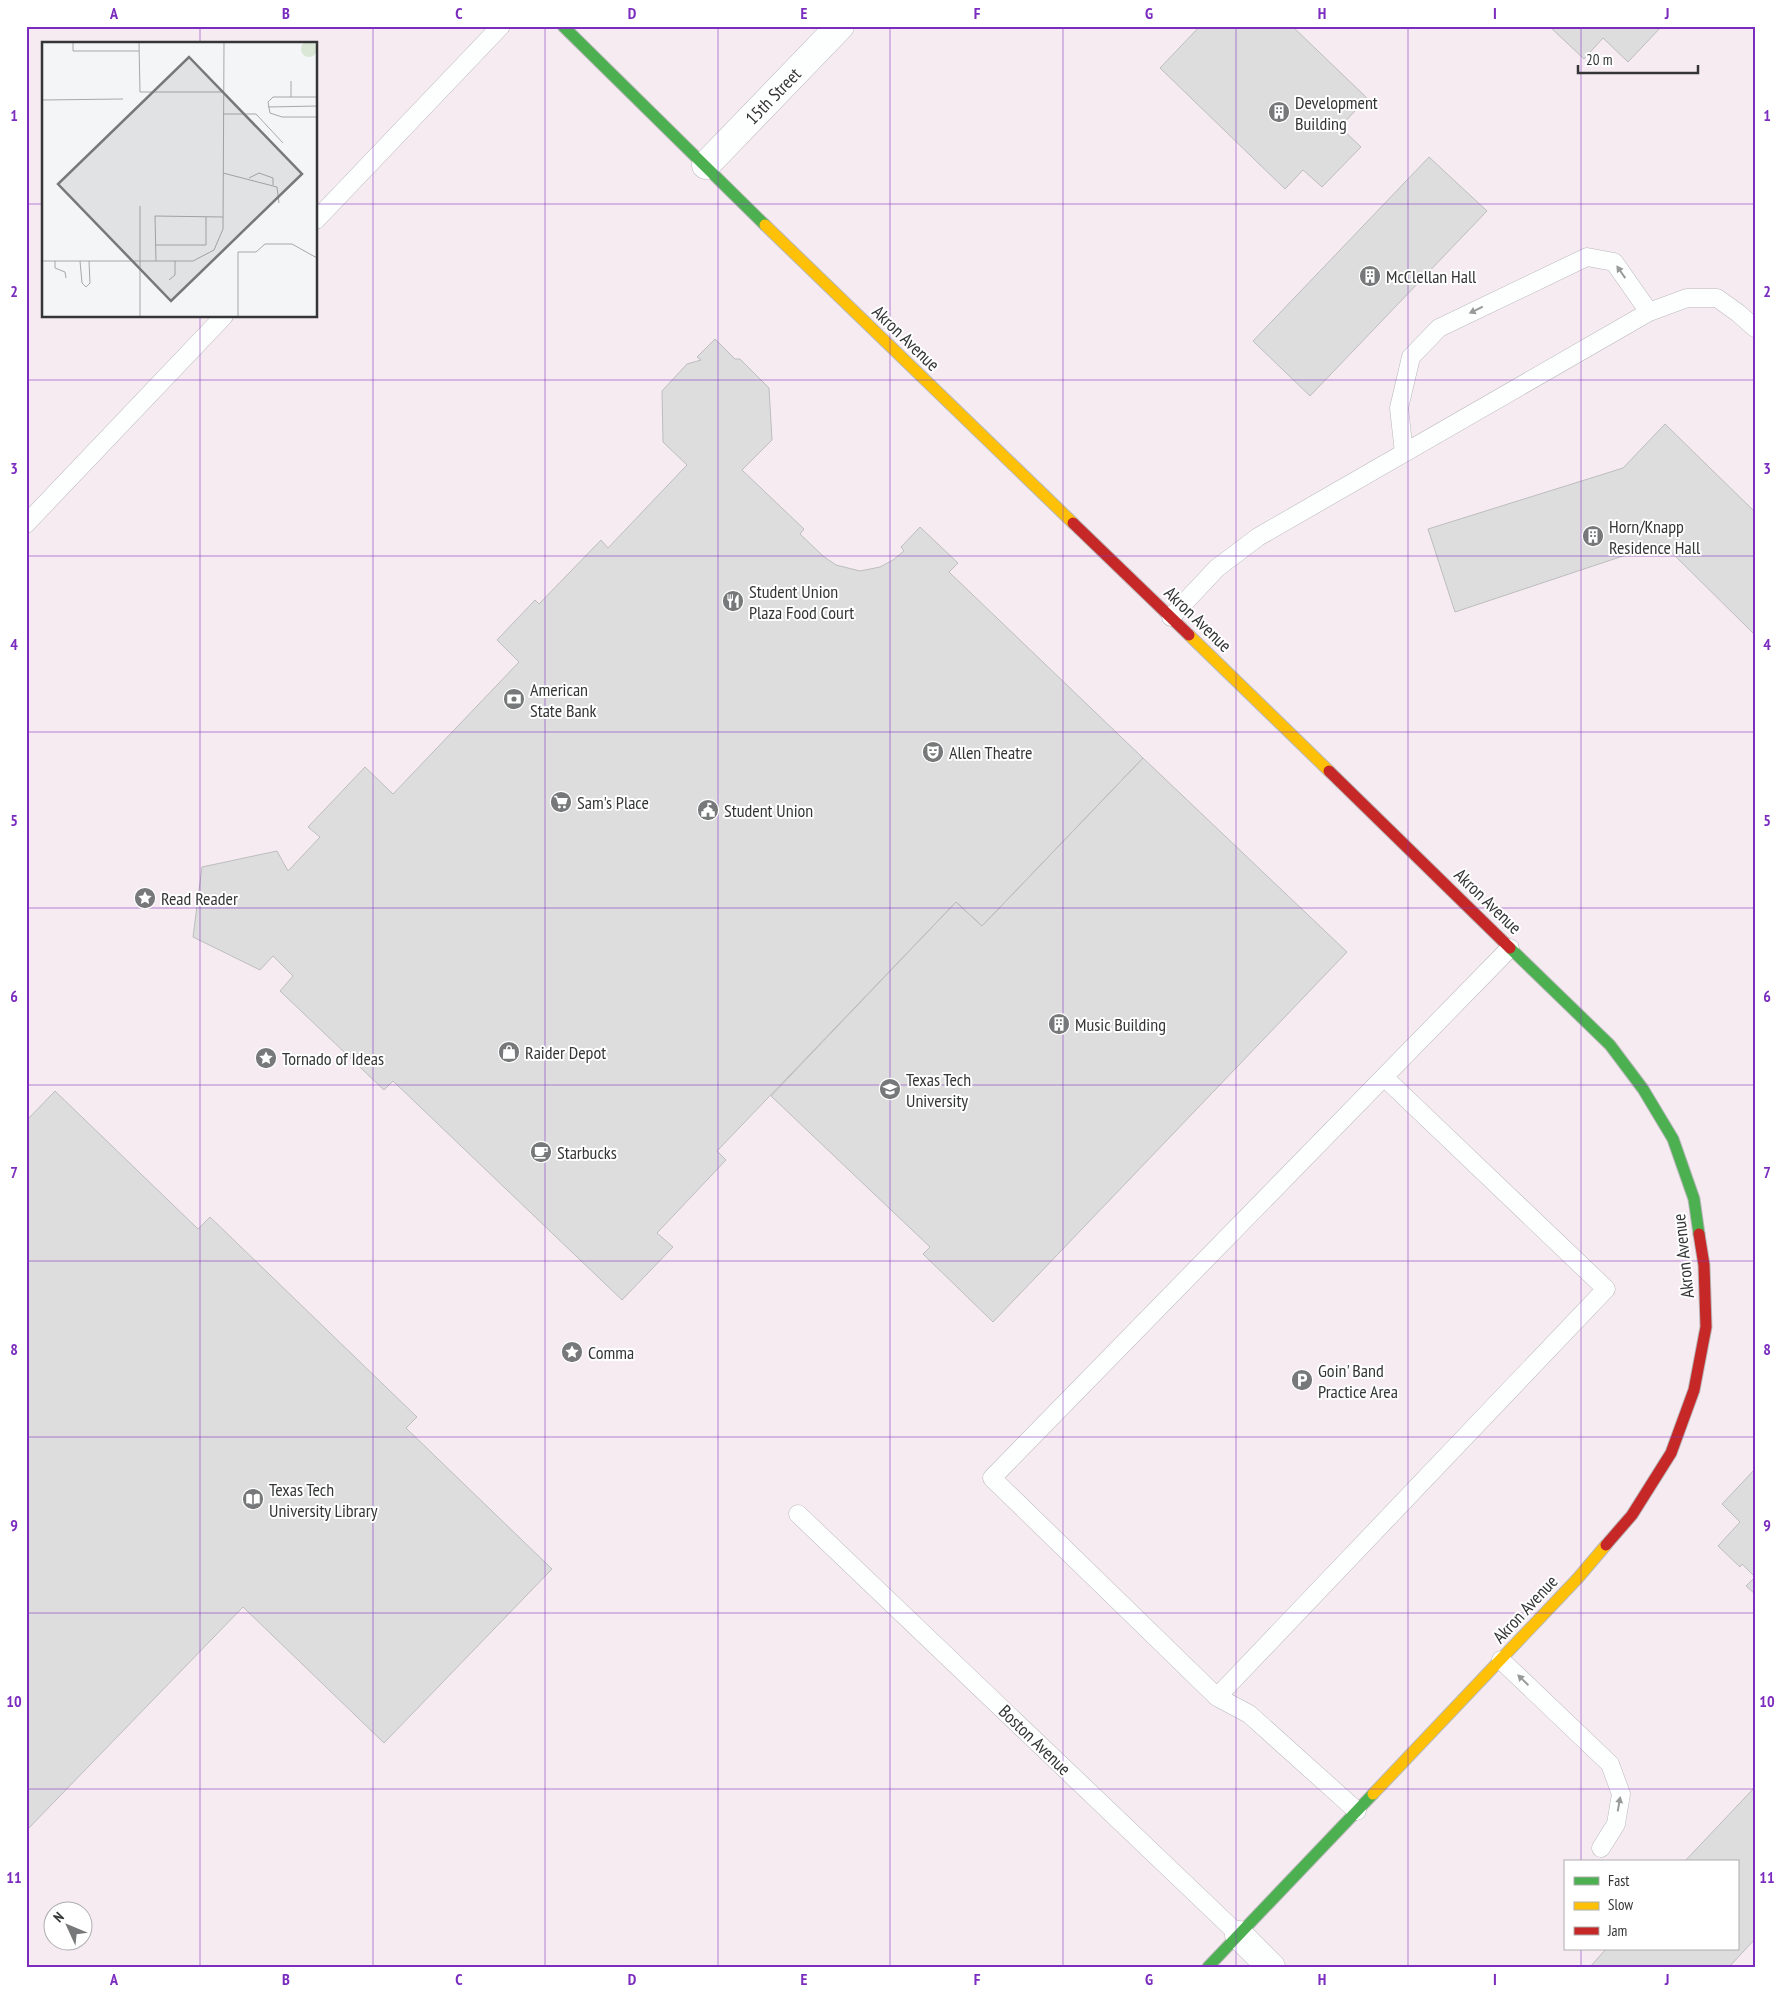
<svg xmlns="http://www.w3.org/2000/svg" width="1781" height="1993" font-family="'PT Sans Narrow',sans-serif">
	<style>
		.education { fill: #f7ebf2; fill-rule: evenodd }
		.building { fill: #ddddde; stroke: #bdbdbe }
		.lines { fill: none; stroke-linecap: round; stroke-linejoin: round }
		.lane-casing { stroke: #b8b8ba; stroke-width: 19 }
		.street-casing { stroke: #b8b8ba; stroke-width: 29 }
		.fast-casing { stroke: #b8b8ba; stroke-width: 13 }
		.slow-casing { stroke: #b8b8ba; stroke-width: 13 }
		.jam-casing { stroke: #b8b8ba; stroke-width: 13 }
		.lane { stroke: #fdfefe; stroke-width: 18 }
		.street { stroke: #fdfefe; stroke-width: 28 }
		.fast { stroke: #4caf50; stroke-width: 11 }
		.slow { stroke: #ffc107; stroke-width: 11 }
		.jam { stroke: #c62828; stroke-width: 11 }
		.oneway { fill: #989a9a }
		.grid { fill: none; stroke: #7b2cbf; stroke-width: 1; stroke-opacity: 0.55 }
		.labels { text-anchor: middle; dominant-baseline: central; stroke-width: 4; stroke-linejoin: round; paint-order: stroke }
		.street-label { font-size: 18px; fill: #343536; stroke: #fff }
		.poi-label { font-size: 18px; fill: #343536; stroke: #fff; text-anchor: start }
		.inset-road { fill: none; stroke: #a7a8a9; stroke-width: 1 }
		.view { fill: #777879; fill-opacity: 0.15; stroke: #777879; stroke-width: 2.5 }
		.inset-edge { fill: none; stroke: #343536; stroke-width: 2.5 }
		.neatline { fill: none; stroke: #7b2cbf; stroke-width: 2 }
		.grid-label { font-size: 16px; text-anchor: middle; font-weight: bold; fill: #7b2cbf }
	</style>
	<rect width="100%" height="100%" fill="#f4f5f6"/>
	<path class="education" d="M26 26H1755V1967H26ZM44 44H316V316H44ZM1565 1862H1737V1949H1565ZM52 1910H82V1940H52Z"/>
	<path class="building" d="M1200 26H1292L1367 98 1340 127 1361 147 1322 187 1303 170 1285 189 1160 68Z
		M1549 26H1662L1628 62 1603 38 1584 59Z
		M1429 157 1487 211 1310 396 1253 341Z
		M715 339 735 359H740L769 388 772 440 742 470 804 529 800 534 823 556 836 565 860 571 880 567 893 560 904 551 901 547 920 527 958 563 949 572 1143 758 982 926 956 902 717 1151 726 1160 657 1233 673 1247 622 1300 393 1081 384 1090 280 991 293 976 273 956 260 970 193 937 202 867 277 851 288 871 320 837 308 827 365 767 393 794 519 662 497 640 535 600 539 604 601 540 608 548 687 465 663 442 662 391 687 364 701 360 697 357Z
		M1665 424 1755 512V635L1662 543 1455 612 1428 529 1623 468Z
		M1143 758 1347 952 993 1322 923 1254 930 1247 771 1096 956 902 982 926Z
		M55 1091 198 1229 210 1217 417 1417 406 1428 552 1569 384 1743 243 1607 26 1831V1408L29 1405 26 1402V1121Z
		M1755 1469V1577L1742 1564 1740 1567 1718 1546 1740 1522 1722 1504Z
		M1755 1577V1594L1746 1586Z
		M1755 1787V1939L1729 1967H1590L1606 1949H1737V1862H1684Z"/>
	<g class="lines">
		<g class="lane-casing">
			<path id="lane" d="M316 220 501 26
				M1404 453 1399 408 1411 357 1439 328 1587 257 1614 262 1649 312
				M26 524 224 316
				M1171 617 1217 568 1258 537 1649 312 1687 298H1717L1738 313 1755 328
				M798 1514 1239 1935
				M1501 1660 1610 1764 1621 1794 1616 1824 1601 1848
				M1217 1697 1606 1289 1384 1077
				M1357 1811 1249 1714 1217 1697 992 1478 1510 948"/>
		</g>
		<g class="street-casing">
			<path id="street" d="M706 165 840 26
				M1239 1935 1271 1967"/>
		</g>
		<g class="fast-casing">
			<path id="fast" d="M563 26 765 225
				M1510 948 1610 1045 1643 1089 1673 1139 1694 1199 1699 1234
				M1208 1967 1373 1794"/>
		</g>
		<g class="slow-casing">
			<path id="slow" d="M765 225 1073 523
				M1189 635 1329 771
				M1373 1794 1578 1578 1606 1545"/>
		</g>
		<g class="jam-casing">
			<path id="jam" d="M1073 523 1189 635
				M1329 771 1510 948
				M1606 1545 1632 1515 1671 1453 1694 1390 1706 1327 1704 1265 1699 1234"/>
		</g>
		<use href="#lane" class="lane"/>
		<use href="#street" class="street"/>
		<use href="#fast" class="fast"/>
		<use href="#slow" class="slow"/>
		<use href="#jam" class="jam"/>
	</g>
	<defs><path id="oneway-solid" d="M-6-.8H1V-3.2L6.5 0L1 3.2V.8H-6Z" transform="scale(1.25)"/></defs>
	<g class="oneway">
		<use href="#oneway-solid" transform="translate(1621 272) rotate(-125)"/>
		<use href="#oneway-solid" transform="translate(1476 310) rotate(154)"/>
		<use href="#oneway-solid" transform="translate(1523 1680) rotate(-136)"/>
		<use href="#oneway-solid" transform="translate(1619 1804) rotate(-80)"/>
	</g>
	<path class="grid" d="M200 26V44M373 26V1967M545 26V1967M718 26V1967M890 26V1967M1063 26V1967M1236 26V1967M1408 26V1967M1581 26V1862M26 204H44M316 204H1755M200 316V1967M26 380H1755M26 556H1755M26 732H1755M26 908H1755M26 1085H1755M26 1261H1755M26 1437H1755M26 1613H1755M26 1789H1755M1581 1949V1967"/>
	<defs>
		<g id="building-disc" transform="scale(1.125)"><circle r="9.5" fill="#777879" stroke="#fff"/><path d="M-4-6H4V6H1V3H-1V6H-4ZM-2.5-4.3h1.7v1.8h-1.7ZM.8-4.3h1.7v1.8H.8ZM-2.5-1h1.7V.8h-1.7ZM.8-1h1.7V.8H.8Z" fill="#fff"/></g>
		<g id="restaurant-disc" transform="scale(1.125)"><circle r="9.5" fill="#777879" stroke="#fff"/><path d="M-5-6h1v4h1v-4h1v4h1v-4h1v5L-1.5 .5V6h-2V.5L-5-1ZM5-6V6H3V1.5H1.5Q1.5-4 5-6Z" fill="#fff"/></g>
		<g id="bank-disc" transform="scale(1.125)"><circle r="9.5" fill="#777879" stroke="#fff"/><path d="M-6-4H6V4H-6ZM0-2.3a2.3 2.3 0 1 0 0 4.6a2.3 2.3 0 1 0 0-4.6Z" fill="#fff"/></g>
		<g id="theatre-disc" transform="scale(1.125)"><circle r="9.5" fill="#777879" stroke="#fff"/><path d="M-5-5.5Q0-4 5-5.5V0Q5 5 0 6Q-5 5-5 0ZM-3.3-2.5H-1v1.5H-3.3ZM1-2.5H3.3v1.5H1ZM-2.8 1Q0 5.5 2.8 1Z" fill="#fff"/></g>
		<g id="supermarket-disc" transform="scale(1.125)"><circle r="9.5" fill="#777879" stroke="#fff"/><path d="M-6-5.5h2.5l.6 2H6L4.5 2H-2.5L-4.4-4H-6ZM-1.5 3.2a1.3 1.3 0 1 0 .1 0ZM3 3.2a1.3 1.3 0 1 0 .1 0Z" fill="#fff"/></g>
		<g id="civic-disc" transform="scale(1.125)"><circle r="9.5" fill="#777879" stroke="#fff"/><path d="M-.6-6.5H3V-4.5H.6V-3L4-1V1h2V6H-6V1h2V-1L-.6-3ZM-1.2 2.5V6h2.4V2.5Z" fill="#fff"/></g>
		<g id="sight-disc" transform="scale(1.125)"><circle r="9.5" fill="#777879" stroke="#fff"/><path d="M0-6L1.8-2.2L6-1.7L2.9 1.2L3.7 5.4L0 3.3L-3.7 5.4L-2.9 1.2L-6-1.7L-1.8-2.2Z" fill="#fff"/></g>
		<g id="shop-disc" transform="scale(1.125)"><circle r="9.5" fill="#777879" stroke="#fff"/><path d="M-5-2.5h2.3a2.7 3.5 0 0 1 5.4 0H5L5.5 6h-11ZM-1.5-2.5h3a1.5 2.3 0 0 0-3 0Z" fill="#fff"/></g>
		<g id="university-disc" transform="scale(1.125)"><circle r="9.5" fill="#777879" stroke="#fff"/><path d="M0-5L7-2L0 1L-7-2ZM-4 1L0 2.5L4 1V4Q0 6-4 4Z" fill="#fff"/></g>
		<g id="cafe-disc" transform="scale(1.125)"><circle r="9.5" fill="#777879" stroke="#fff"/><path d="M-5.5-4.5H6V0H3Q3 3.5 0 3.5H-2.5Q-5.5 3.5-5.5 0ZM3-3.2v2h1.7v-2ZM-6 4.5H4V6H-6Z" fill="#fff"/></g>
		<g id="parking-disc" transform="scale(1.125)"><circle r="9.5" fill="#777879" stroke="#fff"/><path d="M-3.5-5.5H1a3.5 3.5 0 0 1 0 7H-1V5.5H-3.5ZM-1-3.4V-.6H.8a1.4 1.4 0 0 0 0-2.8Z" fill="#fff"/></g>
		<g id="library-disc" transform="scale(1.125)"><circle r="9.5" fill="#777879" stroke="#fff"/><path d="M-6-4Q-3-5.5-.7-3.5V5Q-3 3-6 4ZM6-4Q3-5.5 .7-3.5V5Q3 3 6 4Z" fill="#fff"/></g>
	</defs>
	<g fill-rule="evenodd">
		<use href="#building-disc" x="1279" y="112"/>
		<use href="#building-disc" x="1370" y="276"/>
		<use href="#building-disc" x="1593" y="536"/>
		<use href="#restaurant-disc" x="733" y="601"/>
		<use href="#bank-disc" x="514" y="699"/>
		<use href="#theatre-disc" x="933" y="752"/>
		<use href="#supermarket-disc" x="561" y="802"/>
		<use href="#civic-disc" x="708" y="810"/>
		<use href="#sight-disc" x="145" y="898"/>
		<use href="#building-disc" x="1059" y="1024"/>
		<use href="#shop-disc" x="509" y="1052"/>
		<use href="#sight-disc" x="266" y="1058"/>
		<use href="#university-disc" x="890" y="1089"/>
		<use href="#cafe-disc" x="541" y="1152"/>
		<use href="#sight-disc" x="572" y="1352"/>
		<use href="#parking-disc" x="1302" y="1380"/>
		<use href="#library-disc" x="253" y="1499"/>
	</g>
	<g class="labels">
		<g class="street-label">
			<text transform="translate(773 96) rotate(-46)">15th Street</text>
			<text transform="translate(906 338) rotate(44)">Akron Avenue</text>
			<text transform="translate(1198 619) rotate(44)">Akron Avenue</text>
			<text transform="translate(1488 901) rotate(44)">Akron Avenue</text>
			<text transform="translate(1683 1256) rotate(-96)">Akron Avenue</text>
			<text transform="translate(1525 1609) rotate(-47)">Akron Avenue</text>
			<text transform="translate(1035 1740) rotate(44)">Boston Avenue</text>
		</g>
		<g class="poi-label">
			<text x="1295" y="102">Development<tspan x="1295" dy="21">Building</tspan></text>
			<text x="1386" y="276">McClellan Hall</text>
			<text x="1609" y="526">Horn/Knapp<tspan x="1609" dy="21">Residence Hall</tspan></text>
			<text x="749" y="591">Student Union<tspan x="749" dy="21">Plaza Food Court</tspan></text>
			<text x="530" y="689">American<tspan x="530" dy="21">State Bank</tspan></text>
			<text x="949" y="752">Allen Theatre</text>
			<text x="577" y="802">Sam's Place</text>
			<text x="724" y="810">Student Union</text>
			<text x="161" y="898">Read Reader</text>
			<text x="1075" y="1024">Music Building</text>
			<text x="525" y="1052">Raider Depot</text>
			<text x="282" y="1058">Tornado of Ideas</text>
			<text x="906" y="1079">Texas Tech<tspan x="906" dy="21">University</tspan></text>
			<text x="557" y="1152">Starbucks</text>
			<text x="588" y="1352">Comma</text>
			<text x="1318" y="1370">Goin' Band<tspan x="1318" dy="21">Practice Area</tspan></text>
			<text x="269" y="1489">Texas Tech<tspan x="269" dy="21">University Library</tspan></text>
		</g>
	</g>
	<g transform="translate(42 42)">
		<rect width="275" height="275" fill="#f4f5f6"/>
		<path d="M259 7a8 8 0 1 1 16 0a8 8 0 1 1-16 0Z" fill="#dae7d7"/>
		<path class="inset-road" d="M31 1V9H97M97 1 98 50H181M249 39V55M275 55H231L226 60 228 71 240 75H275M0 58 81 57M226 65 275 64M181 72H214L241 101M181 131 235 145 237 161M207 136 217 131 231 136V143M98 164V274M113 203H164V175M0 219H151L172 208 181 187 182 1M13 219V226L23 230 24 236M38 219 40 241 44 245 48 241 47 219M114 219 113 174 181 175M127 238 133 233V219M196 274V210H214L223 202H250L275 216"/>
		<path class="view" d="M147 15 260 132 129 259 16 142Z"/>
		<rect width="275" height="275" class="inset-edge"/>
	</g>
	<rect width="1781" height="1993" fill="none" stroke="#ffffff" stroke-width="55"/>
	<rect x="1564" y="1860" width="175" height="90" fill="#ffffff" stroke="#aeaeaf"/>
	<rect x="1574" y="1877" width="25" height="8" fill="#4caf50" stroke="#aeaeaf"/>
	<text x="1608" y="1886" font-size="15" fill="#343536">Fast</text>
	<rect x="1574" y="1902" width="25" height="8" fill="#ffc107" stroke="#aeaeaf"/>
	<text x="1608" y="1910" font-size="15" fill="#343536">Slow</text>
	<rect x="1574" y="1927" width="25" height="8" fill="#c62828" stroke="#aeaeaf"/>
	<text x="1608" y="1936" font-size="15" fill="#343536">Jam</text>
	<g transform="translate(68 1926) rotate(314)"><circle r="24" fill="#ffffff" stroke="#aeaeaf"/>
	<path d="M0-4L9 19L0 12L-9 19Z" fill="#777879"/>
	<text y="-8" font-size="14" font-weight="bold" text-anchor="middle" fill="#343536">N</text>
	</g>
	<path d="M1578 65v8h120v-8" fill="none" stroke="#343536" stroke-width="2.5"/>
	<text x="1586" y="65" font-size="15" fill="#343536" stroke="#ffffff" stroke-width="4" paint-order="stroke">20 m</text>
	<rect x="28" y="28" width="1726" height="1938" class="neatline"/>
	<g class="grid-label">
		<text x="114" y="19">A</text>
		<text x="286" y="19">B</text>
		<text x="459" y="19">C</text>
		<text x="632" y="19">D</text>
		<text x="804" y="19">E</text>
		<text x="977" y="19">F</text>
		<text x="1149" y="19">G</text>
		<text x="1322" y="19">H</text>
		<text x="1495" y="19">I</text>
		<text x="1667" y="19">J</text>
		<text x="14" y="121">1</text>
		<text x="1767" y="121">1</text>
		<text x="14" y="297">2</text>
		<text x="1767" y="297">2</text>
		<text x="14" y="474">3</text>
		<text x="1767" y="474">3</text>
		<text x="14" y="650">4</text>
		<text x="1767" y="650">4</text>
		<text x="14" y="826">5</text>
		<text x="1767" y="826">5</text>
		<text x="14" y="1002">6</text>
		<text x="1767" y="1002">6</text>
		<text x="14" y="1178">7</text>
		<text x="1767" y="1178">7</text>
		<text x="14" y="1355">8</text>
		<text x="1767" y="1355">8</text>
		<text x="14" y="1531">9</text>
		<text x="1767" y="1531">9</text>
		<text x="14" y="1707">10</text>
		<text x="1767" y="1707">10</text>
		<text x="14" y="1883">11</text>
		<text x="1767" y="1883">11</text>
		<text x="114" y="1985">A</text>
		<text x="286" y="1985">B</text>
		<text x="459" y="1985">C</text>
		<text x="632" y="1985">D</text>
		<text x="804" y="1985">E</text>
		<text x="977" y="1985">F</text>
		<text x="1149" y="1985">G</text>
		<text x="1322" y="1985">H</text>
		<text x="1495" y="1985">I</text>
		<text x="1667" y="1985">J</text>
	</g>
</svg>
